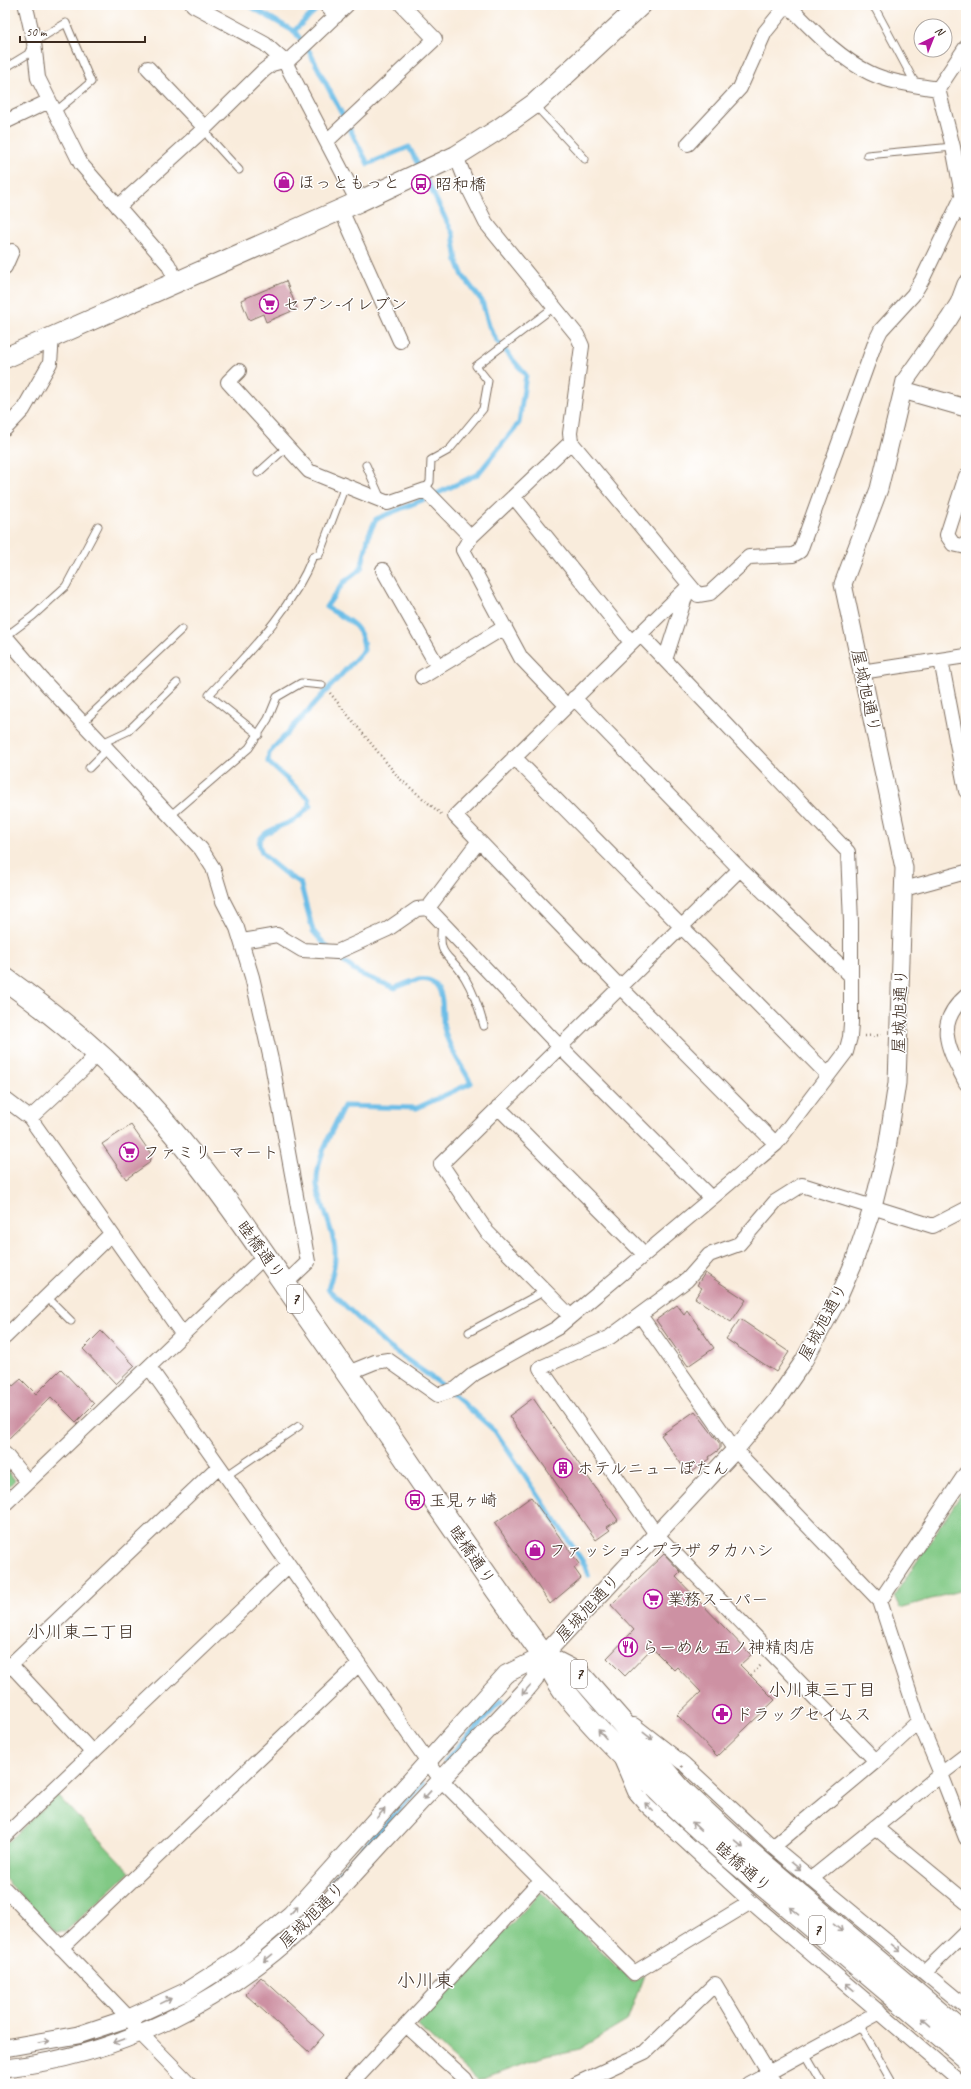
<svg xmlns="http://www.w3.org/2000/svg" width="971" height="2089" font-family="Caveat,'Klee One',sans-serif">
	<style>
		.green { fill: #81c985; stroke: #5e7a52 }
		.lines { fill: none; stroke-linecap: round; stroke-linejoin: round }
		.stream { stroke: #6cbde7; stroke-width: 5 }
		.building { fill: #cd91a3 }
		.minor-tunnel { stroke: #d3c5b6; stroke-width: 14; stroke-dasharray: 14 7; stroke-linecap: butt }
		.service-casing { stroke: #7e6e60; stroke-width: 9 }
		.minor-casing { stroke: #7e6e60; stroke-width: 16 }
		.tertiary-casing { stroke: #7e6e60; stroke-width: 19 }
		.secondary-casing { stroke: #7e6e60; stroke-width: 22 }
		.primary-casing { stroke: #7e6e60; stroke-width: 24 }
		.path { stroke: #7e6e60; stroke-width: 2.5; stroke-dasharray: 1 3; stroke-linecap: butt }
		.service { stroke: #fff; stroke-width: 7 }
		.minor { stroke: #fff; stroke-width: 14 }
		.tertiary { stroke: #fff; stroke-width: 17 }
		.secondary { stroke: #fff; stroke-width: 20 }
		.primary { stroke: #fff; stroke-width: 22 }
		.primary-bridge-casing { stroke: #7e6e60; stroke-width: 24; stroke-linecap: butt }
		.path-bridge { stroke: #7e6e60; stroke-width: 2.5; stroke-dasharray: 1 3; stroke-linecap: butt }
		.primary-bridge { stroke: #fff; stroke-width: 22 }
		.oneway { stroke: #a79f9a }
		.labels { text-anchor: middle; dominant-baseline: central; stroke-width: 3; stroke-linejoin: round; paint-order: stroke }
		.shield { fill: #fff; stroke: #766a62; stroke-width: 1 }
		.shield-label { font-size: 16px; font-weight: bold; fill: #3b2a1e }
		.poi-label { font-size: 17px; fill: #3b2a1e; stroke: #fff; text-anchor: start }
		.street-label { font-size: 17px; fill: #3b2a1e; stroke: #fff }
		.neighbourhood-label { font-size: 18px; fill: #3b2a1e; stroke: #fff }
		.quarter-label { font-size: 19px; fill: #3b2a1e; stroke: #fff }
	</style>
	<rect width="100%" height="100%" fill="#fff"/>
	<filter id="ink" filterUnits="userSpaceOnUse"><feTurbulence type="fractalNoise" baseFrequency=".025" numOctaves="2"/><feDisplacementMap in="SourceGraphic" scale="8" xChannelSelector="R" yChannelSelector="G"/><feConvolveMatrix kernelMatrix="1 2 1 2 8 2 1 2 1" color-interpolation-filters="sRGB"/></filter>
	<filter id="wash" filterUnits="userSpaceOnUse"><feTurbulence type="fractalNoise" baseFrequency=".012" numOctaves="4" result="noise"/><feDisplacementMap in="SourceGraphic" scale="16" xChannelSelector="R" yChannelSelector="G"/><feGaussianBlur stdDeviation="0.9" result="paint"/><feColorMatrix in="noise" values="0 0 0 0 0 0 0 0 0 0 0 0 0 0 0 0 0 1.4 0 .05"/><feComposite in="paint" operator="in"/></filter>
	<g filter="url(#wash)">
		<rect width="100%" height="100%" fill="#f9ecdc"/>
		<path class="green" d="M5 1468 15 1480 5 1490Z
			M966 1487V1589L900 1608 894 1596Z
			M57 1795 130 1872 65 1932H56L5 1879V1845Z
			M541 1892 632 1982 644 1975 627 2021 580 2049 542 2057 478 2081 417 2025Z"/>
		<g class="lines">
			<path class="stream" d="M248 5 295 32 309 51 368 164 409 147 420 168
				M294 31 320 6
				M328 948 313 931 300 882C288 878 280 869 270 861 242 835 275 830 294 820 300 817 305 811 310 806L309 799 268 762 269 753 364 650C363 623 346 620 326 607L344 582 361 569 369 534 376 519 432 496 478 474 519 423 526 375 497 341 489 326 482 301 463 276 457 261 453 234 424 175
				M333 954 360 974 395 988C405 984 422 975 433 982 446 991 441 1014 444 1028 448 1047 462 1066 471 1083L417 1108 344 1106C333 1130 315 1158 317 1186 318 1193 322 1202 324 1209 336 1244 340 1253 328 1289L385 1344 445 1387 495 1431 585 1565 588 1575
				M445 1761 502 1700
				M329 1884 423 1784
				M188 2000 237 1969"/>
		</g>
		<g id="blocks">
			<path class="building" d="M286 281 297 309 266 322 263 314 249 320 241 300Z
				M131 1125 151 1154 149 1163 126 1179 102 1144Z
				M705 1273 746 1300 731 1322 695 1298 702 1288 697 1285Z
				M677 1305 684 1314 687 1310 714 1348 688 1366 656 1320Z
				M740 1319 789 1352 776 1372 726 1339Z
				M101 1331 135 1366 116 1384 83 1349Z
				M61 1369 94 1404 76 1422 51 1397 5 1442V1377L13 1386 21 1379 36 1394Z
				M533 1398 618 1520 607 1527 610 1530 596 1540 509 1416Z
				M695 1411 720 1444V1449L709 1457 710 1459 688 1474 661 1435Z
				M531 1497 579 1564 574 1568 581 1578 550 1604 495 1523Z
				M664 1554 681 1572 676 1577 751 1655 740 1665 775 1700 717 1756 677 1715 701 1692 677 1667 674 1670 652 1648 625 1676 607 1658 634 1630 611 1605Z
				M261 1977 324 2035 309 2052 245 1994Z"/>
		</g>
	</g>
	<g filter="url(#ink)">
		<use href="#blocks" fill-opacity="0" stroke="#7e6e60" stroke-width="1"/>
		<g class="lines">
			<path class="minor-tunnel" d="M880 2012 925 1972"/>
			<g class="service-casing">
				<path id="service" d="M872 5 876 10 916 85
					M5 68 28 54 34 42 66 23 91 82 55 112
					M535 105 585 159
					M205 128 209 137 239 170
					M867 155 953 147
					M366 465 381 499
					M258 473 287 447
					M425 490 430 482 431 460 449 450 483 409 488 381 476 366 554 307
					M5 637 33 616 66 586 98 526
					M83 722 182 629
					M259 735 209 695C248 653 292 610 313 556L319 555 345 486
					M102 743 128 731 177 683
					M89 768 108 749
					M170 816 249 748 268 719 277 697 301 683 322 685
					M442 924C437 960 450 952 465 978 474 993 479 1008 484 1026
					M47 1297 71 1321
					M469 1332 545 1291
					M226 1476 299 1426
					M859 2024 893 2084
					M805 2053 823 2084"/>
			</g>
			<g class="minor-casing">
				<path id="minor" d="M28 5 26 7 34 42 38 78 81 164 168 264 177 282
					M193 5 265 44 285 62 358 202
					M326 5 336 16
					M788 5C813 30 837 57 870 73 891 83 915 85 938 89
					M966 47 938 89 953 147 966 216
					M148 68 205 128
					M5 122 49 101
					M327 141 435 39 402 5
					M688 144 740 88 765 32 787 5
					M456 156 470 191 486 223 577 335 582 346 570 433 571 442 698 595 710 593 749 557 793 555 800 551 876 340 881 330 913 295 922 280 963 195
					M118 207 205 128 263 71 272 64 290 59 347 5
					M341 210 400 341
					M5 267 12 251
					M239 371 228 382 309 471 388 503 425 490 471 537
					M5 429 23 410 50 363 52 337
					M966 476 947 535 953 544 966 547
					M514 497 631 642
					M383 570 438 667
					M688 587 455 816 620 987 776 1144
					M640 634 665 660
					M5 636 47 685 201 849 213 868 223 901 237 928 252 977 272 1064 308 1262 285 1284
					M941 660 966 791
					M861 672 966 656
					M422 677 505 627
					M574 698 740 869 851 976
					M567 706 521 658 463 550 471 537 571 442
					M514 757 828 1075
					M478 842 428 908 560 1047 711 1198
					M904 889 966 872
					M242 941 277 935 302 950 337 952 388 929 417 909 428 908
					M966 996C932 1025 950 1051 966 1083
					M5 1099 30 1118 183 1335
					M498 1107 644 1254
					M30 1118 84 1068 97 1053
					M640 1315 735 1450 880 1601
					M570 1316 487 1232 441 1164 740 869
					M5 1337 111 1234
					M149 1367 441 1780 634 1973 751 1902
					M348 1373 375 1362 388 1360 438 1395 456 1389 474 1374 557 1328 776 1144 846 1052 850 1037 851 1023V922L848 852 665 660 689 585
					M5 1454 28 1482
					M5 1504 265 1256
					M11 1665 92 1752
					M5 1670 219 1466
					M634 1725 684 1764 773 1847 966 2007
					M966 1755 941 1774 966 1838
					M620 1757 635 1792 646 1805 751 1902 963 2084
					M876 1761 919 1721
					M875 1827 966 1902
					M5 1836 288 1566
					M773 1847 876 1761 656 1534 540 1368 610 1337 687 1280 709 1255 739 1244 775 1202 802 1185 933 1226 966 1209
					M811 1879 941 1774 919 1721 880 1601 966 1473
					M5 1889 129 2018 140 2033 190 2084
					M61 1948 358 1665
					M925 1972 966 1932
					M406 2025 465 2079 468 2084
					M351 2084 541 1880
					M576 2084 645 2052 715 1984 775 2084
					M748 2084 880 2012"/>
			</g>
			<g class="tertiary-casing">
				<path id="tertiary" d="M903 390 966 408
					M5 2048 78 2035 129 2018 185 1992 240 1957 291 1914 506 1674 543 1656 735 1450 776 1401 803 1362 838 1299 854 1262 873 1206 887 1149 897 1083 904 868 843 584 879 489 905 381 949 319 959 303 966 284
					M5 2068C117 2056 220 2004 302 1928 332 1900 359 1868 386 1839 432 1789 479 1740 525 1691L535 1679 543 1656"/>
			</g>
			<g class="secondary-casing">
				<path id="secondary" d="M5 358 358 202 456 156 499 129 534 104 641 5"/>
			</g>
			<g class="primary-casing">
				<path id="primary" d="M5 979C54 1014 101 1053 142 1097 203 1162 252 1237 303 1310 383 1423 459 1540 541 1652 550 1665 556 1680 566 1693 597 1732 634 1766 669 1801
					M543 1656 580 1675 680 1789"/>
			</g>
			<path class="path" d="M330 693 399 778 441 814
				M865 1036 883 1035
				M751 1675 762 1664"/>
			<use href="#service" class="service"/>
			<use href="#minor" class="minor"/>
			<use href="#tertiary" class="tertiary"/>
			<use href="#secondary" class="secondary"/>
			<use href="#primary" class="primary"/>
			<g class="primary-bridge-casing">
				<path id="primary-bridge" d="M680 1789 738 1843 966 2036
					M669 1801 730 1857 966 2057"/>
			</g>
			<path class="path-bridge" d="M679 1770 684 1764"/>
			<use href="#primary-bridge" class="primary-bridge"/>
		</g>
		<defs><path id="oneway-shaft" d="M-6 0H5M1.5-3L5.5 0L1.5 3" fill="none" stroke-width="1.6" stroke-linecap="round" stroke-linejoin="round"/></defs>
		<g class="oneway">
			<use href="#oneway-shaft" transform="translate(526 1690) rotate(132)"/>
			<use href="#oneway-shaft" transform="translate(602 1734) rotate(-132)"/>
			<use href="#oneway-shaft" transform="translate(648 1736) rotate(38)"/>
			<use href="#oneway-shaft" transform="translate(427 1795) rotate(133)"/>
			<use href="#oneway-shaft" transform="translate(649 1807) rotate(-135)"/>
			<use href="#oneway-shaft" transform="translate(381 1813) rotate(-48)"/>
			<use href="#oneway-shaft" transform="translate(696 1826) rotate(-137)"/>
			<use href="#oneway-shaft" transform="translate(739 1844) rotate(41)"/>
			<use href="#oneway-shaft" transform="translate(796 1866) rotate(39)"/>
			<use href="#oneway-shaft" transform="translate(294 1910) rotate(-47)"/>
			<use href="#oneway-shaft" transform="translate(794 1911) rotate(-140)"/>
			<use href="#oneway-shaft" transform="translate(838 1928) rotate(40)"/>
			<use href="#oneway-shaft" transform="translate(896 1948) rotate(39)"/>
			<use href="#oneway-shaft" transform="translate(268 1958) rotate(141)"/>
			<use href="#oneway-shaft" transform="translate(850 1987) rotate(-140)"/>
			<use href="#oneway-shaft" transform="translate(166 2001) rotate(-26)"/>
			<use href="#oneway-shaft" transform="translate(926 2022) rotate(-139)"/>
			<use href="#oneway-shaft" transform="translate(119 2041) rotate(160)"/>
			<use href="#oneway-shaft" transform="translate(44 2042) rotate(-11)"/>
		</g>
	</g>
	<defs>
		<g id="shop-ring" transform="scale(1)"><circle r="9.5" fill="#fff" stroke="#b5179e" stroke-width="1.5"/><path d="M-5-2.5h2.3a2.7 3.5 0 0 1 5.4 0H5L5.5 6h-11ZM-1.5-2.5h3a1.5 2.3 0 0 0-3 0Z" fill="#b5179e"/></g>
		<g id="bus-ring" transform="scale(1)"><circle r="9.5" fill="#fff" stroke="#b5179e" stroke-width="1.5"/><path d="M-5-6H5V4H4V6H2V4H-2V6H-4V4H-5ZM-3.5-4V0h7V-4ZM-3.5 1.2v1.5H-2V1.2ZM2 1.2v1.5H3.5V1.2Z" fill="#b5179e"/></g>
		<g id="supermarket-ring" transform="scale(1)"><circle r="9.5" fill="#fff" stroke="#b5179e" stroke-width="1.5"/><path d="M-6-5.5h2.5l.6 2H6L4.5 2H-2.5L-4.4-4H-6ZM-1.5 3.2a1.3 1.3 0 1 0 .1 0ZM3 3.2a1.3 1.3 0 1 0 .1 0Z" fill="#b5179e"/></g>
		<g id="building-ring" transform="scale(1)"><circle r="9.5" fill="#fff" stroke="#b5179e" stroke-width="1.5"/><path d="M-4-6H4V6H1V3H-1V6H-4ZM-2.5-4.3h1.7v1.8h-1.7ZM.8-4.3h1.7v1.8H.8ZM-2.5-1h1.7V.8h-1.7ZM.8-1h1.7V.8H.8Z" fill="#b5179e"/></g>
		<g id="restaurant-ring" transform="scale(1)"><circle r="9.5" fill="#fff" stroke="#b5179e" stroke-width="1.5"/><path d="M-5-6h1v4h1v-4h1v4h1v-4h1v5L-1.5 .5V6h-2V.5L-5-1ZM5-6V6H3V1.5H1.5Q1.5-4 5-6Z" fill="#b5179e"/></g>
		<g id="pharmacy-ring" transform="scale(1)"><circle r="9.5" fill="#fff" stroke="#b5179e" stroke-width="1.5"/><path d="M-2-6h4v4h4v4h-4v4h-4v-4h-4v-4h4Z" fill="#b5179e"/></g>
	</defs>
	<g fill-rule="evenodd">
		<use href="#shop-ring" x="284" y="182"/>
		<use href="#bus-ring" x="421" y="184"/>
		<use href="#supermarket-ring" x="269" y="304"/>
		<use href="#supermarket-ring" x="129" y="1152"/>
		<use href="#building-ring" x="563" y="1468"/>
		<use href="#bus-ring" x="415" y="1500"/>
		<use href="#shop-ring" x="535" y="1550"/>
		<use href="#supermarket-ring" x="653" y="1599"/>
		<use href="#restaurant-ring" x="628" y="1647"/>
		<use href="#pharmacy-ring" x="722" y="1714"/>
	</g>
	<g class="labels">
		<g class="shield">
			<rect x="287" y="1285" width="16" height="28" rx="3"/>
			<rect x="571" y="1660" width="16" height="28" rx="3"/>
			<rect x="809" y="1916" width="16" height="28" rx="3"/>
		</g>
		<g class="shield-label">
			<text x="295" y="1299">7</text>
			<text x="579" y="1674">7</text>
			<text x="817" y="1930">7</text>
		</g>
		<g class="poi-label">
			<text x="298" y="182">ほっともっと</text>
			<text x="435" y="184">昭和橋</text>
			<text x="283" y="304">セブン-イレブン</text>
			<text x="143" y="1152">ファミリーマート</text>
			<text x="577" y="1468">ホテルニューぼたん</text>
			<text x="429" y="1500">玉見ヶ崎</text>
			<text x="549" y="1550">ファッションプラザ タカハシ</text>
			<text x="667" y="1599">業務スーパー</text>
			<text x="642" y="1647">らーめん 五ノ神精肉店</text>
			<text x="736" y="1714">ドラッグセイムス</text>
		</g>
		<g class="street-label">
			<text transform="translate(866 691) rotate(78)">屋城旭通り</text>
			<text transform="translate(900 1011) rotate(-88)">屋城旭通り</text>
			<text transform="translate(261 1250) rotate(54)">睦橋通り</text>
			<text transform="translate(823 1322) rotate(-62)">屋城旭通り</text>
			<text transform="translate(472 1555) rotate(56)">睦橋通り</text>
			<text transform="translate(588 1608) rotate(-47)">屋城旭通り</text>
			<text transform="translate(743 1867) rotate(41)">睦橋通り</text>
			<text transform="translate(312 1915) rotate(-45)">屋城旭通り</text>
		</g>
		<g class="neighbourhood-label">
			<text x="81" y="1632">小川東二丁目</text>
			<text x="822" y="1690">小川東三丁目</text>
		</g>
		<g class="quarter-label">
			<text x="425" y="1981">小川東</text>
		</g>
	</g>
	<rect width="971" height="2089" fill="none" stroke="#fff" stroke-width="20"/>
	<g transform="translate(933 38) rotate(43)"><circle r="19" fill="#ffffff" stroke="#b1aaa5"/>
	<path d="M0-3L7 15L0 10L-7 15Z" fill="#b5179e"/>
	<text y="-6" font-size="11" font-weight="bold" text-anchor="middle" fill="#3b2a1e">N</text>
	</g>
	<path d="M20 36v6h125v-6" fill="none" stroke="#3b2a1e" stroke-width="2"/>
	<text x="26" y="36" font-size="12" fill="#3b2a1e" stroke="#ffffff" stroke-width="3" paint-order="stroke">50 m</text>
</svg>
